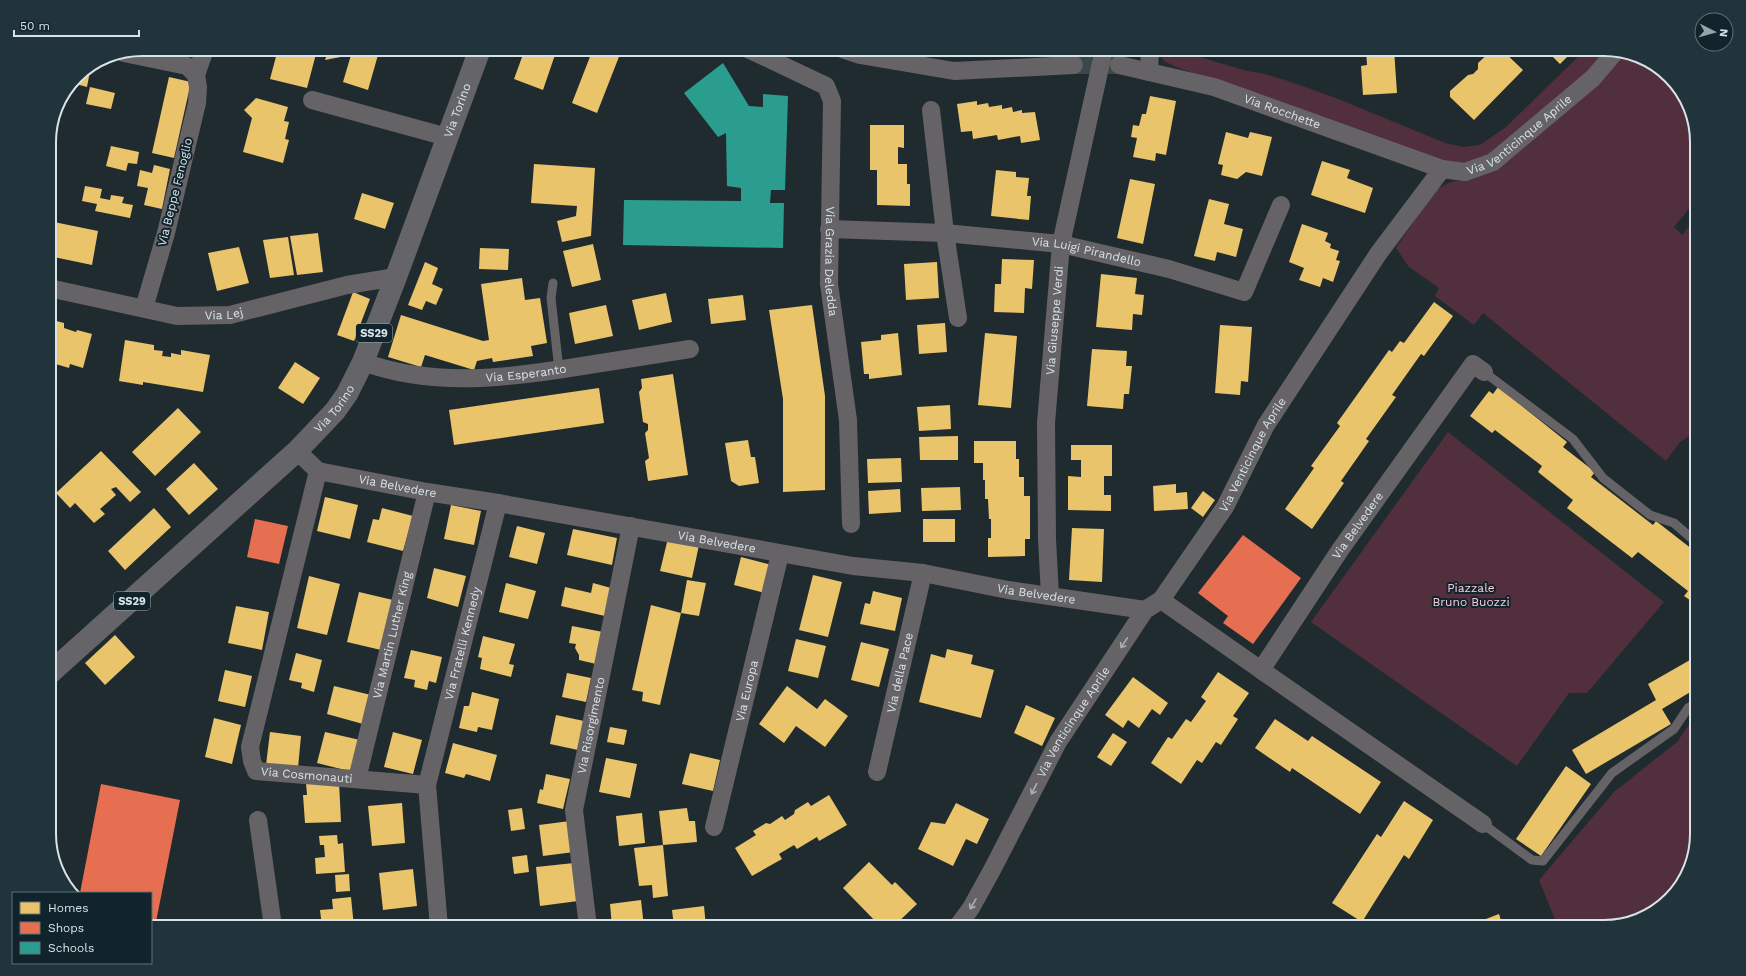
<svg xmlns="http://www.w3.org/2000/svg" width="1746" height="976" font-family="'Work Sans',sans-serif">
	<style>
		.green { fill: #522f3c }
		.homes { fill: #e9c46a }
		.shops { fill: #e76f51 }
		.schools { fill: #2a9d8f }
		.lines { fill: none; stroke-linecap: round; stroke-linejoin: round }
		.minor-tunnel { stroke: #3b474c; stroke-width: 18; stroke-dasharray: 18 9; stroke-linecap: butt }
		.service { stroke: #666366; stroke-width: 9 }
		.minor { stroke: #666366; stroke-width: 18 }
		.primary { stroke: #656468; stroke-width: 22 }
		.oneway { stroke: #aab0b5 }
		.labels { text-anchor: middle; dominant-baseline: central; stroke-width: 4; stroke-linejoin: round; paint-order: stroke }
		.shield { fill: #11242c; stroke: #9caab0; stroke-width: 1 }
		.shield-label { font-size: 11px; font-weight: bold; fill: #d7e3e9 }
		.street-label { font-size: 12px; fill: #d7e3e9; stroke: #11242c }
		.park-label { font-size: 12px; fill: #fccad9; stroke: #11242c }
		.rim { fill: none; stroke: #d7e3e9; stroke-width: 2 }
	</style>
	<rect width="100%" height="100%" fill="#202b30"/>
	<path class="green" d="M1157 49H1188L1193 55 1247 71 1261 73 1285 80 1336 98 1445 143 1463 147 1480 145 1506 127 1586 49 1608 50 1587 74 1492 156 1463 166 1370 139 1176 67 1164 61Z
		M1623 54 1650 61 1684 96 1697 137V199L1674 227 1682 235 1697 217V431L1680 442 1666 461 1483 313 1474 325 1435 296 1439 288 1409 267 1396 248 1434 191 1448 183 1485 174Z
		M1448 432 1664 602 1587 693H1569L1517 766 1311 622Z
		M1697 717V834L1685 880 1650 914 1604 927H1558L1539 880 1614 792 1677 742 1693 719Z"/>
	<path class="homes" d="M278 49H297L316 54 307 88 270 79Z
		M329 49H359L378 55 368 90 343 82 351 55 325 60Z
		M525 49H557L543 90 514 79Z
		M593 49H622L597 113 572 103Z
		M1366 49H1394L1397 93 1363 95 1361 66 1367 65Z
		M1493 49H1501L1523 70 1474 120 1450 97V91L1468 75 1473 74 1478 69V63Z
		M1545 49H1575L1560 64Z
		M91 66 87 87 72 83 77 76Z
		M169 77 191 82 174 158 152 153Z
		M90 87 115 93 111 109 86 104Z
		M1150 96 1176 101 1166 155 1156 153 1155 161 1133 157 1137 138 1131 137 1133 125 1139 126 1142 114H1146Z
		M256 98 288 107 284 121 289 122 285 139 289 140 283 163 243 152 252 118 244 110Z
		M977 101V105L988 103 989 107 1002 105V109L1012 107 1013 112 1022 110V113L1035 112 1040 140 1021 143 1020 136 998 140 997 135 973 139 972 131 961 132 957 104Z
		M870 125H904V148L898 147V164H907V184H910V206L877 205V170H870Z
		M1226 132 1248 138 1250 132 1272 137 1262 176 1246 172 1237 179 1221 175 1223 165 1218 164Z
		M111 146 139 152 137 164 128 163 126 171 106 166Z
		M1322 161 1350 170 1347 178 1373 188 1365 213 1311 195Z
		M534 164 595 168 591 236 562 242 557 221 576 216 577 206 531 203Z
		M49 165 57 166 51 195H49Z
		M154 165 170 169 162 209 144 205 148 188 137 186 140 170 152 173Z
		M996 170 1016 172V177L1029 178 1027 196H1031L1029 220 991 216Z
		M1130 179 1155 184 1143 244 1117 238Z
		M85 186 102 189 100 198 110 200 111 195 124 197 122 203 133 205 130 218 95 211 97 204 82 201Z
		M362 193 394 203 385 229 354 219Z
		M1209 199 1229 204 1224 224 1243 229 1236 257 1217 252 1215 261 1194 256Z
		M49 221 98 231 92 265 49 256Z
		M1302 224 1328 233 1325 241 1331 244 1330 248 1339 251 1336 260 1340 261 1333 282 1323 278 1320 287 1299 280 1304 268 1289 262Z
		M318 233 323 272 297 275 290 236Z
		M288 237 294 275 270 278 263 240Z
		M593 244 601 280 572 287 563 251Z
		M239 247 249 283 217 291 208 253Z
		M480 248 509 249 508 270 479 269Z
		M1002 259 1034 260 1032 289 1025 288 1024 313 994 312 995 284H1001Z
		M425 262 438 268 432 284 443 289 436 305 426 301 422 310 408 305Z
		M937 262 939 298 906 300 904 264Z
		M1101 274 1137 278 1135 294 1144 295 1142 315 1133 314 1132 330 1096 327Z
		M522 278 525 300 540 298 547 343 531 346 533 356 493 362 492 358 477 361 474 370 425 355 421 367 388 357 401 315 483 341 489 340 481 284Z
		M353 292 370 299 354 341 337 335Z
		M666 293 672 322 639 330 632 300Z
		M743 295 746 320 711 324 708 299Z
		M1434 302 1453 316 1424 356 1421 354 1392 395 1396 397 1366 439 1369 441 1341 481 1344 483 1312 529 1285 509 1314 468 1311 466 1340 426 1337 423 1389 350 1392 352 1400 341 1404 343Z
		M606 305 613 336 575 344 569 313Z
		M812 305 825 396V490L783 492V399L769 310Z
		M49 319 64 323V328L76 332 77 330 92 334 83 368 70 364 69 368 49 362Z
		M945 323 947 352 919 354 917 325Z
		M1220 325 1252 327 1248 382 1241 381 1240 395 1215 393Z
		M898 333 902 375 869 379V374H864L861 342 881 340V335Z
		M985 333 1017 336 1011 408 978 405Z
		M125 340 154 345V350L163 351 162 356 171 357V353L181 355V350L210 355 203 392 143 382V385L119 381Z
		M1092 349 1127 351 1126 366H1132L1129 394H1124L1123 409 1087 406Z
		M295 362 320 378 303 404 278 388Z
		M673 374 688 475 648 481 645 461 649 458 645 433 648 430V424L643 422 639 392 642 388 641 379Z
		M1498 387 1567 442 1563 447 1595 472 1591 477 1653 525 1656 521 1697 553V605L1684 596 1688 591 1638 552 1632 558 1567 508 1573 500 1538 472 1542 466 1495 430 1492 433 1470 416 1489 391 1493 394Z
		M599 388 604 423 454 445 449 410Z
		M950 405 951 429 919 431 917 407Z
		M178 408 201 432 155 476 132 452Z
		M958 436V460H920L919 437Z
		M748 440 751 457H755L759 483 739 486 731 481 725 443Z
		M974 441H1016V459H1019V477H1024V496H1030V539H1025V556L988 557V538H991V519H989L988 499H985V480H983V463H974Z
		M1071 445H1112V476H1104V495H1111V511L1068 510V476L1081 477V460H1071Z
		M101 451 141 492 130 502 116 487 111 489 116 495 100 509 105 514 94 523 75 503 70 508 56 493Z
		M901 458 902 482 868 483 867 459Z
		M194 463 218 489 189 515 166 489Z
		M1176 484V493L1187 492 1188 509 1154 511 1153 486Z
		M960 487 961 510 922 511 921 488Z
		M900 489 901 512 869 514 868 491Z
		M1203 491 1215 500 1203 517 1191 508Z
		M325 497 358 505 350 539 317 531Z
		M451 505 481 511 474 545 444 539Z
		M154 508 171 527 125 570 108 551Z
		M382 508 413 516 403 551 367 542 373 519 379 520Z
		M923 519H955V542H923Z
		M517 526 545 533 537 564 509 557Z
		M1072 528 1104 529 1102 582 1069 580Z
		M573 529 617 538 612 565 567 555Z
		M668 538 699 545 692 578 660 571Z
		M741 557 772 565 765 593 734 585Z
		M434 568 466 576 458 607 427 598Z
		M813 575 842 582 828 637 799 630Z
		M309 576 340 584 327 635 297 628Z
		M687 580 706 583 699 616 681 613 660 705 642 701 643 692 632 690 651 605 681 613Z
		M506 583 536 591 528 619 499 612Z
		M593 583 611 588 605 616 561 606 565 587 591 593Z
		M873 591 902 598 895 631 860 624 865 603 870 604Z
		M359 592 393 600 381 650 347 642Z
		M236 606 269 612 262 650 228 643Z
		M572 626 603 632 596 664 579 660V655L575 648 576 644 569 643Z
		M115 635 135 657 105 685 85 663Z
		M483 636 515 644 509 664 514 665 511 677 480 669 482 658 478 657Z
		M796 639 826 646 818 678 788 671Z
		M861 642 889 649 879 687 851 680Z
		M947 649 973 655 971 664 994 670 981 718 919 702 931 654 945 658Z
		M411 650 442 657 436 683 429 681 427 690 414 687 415 680 404 678Z
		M296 653 322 660 314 692 301 688 302 683 289 680Z
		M1697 656V688L1662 709 1671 724 1586 774 1572 750 1656 700 1648 684Z
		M225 670 252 676 245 707 218 701Z
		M1218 672 1249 693 1233 716 1238 719 1221 745 1216 742 1202 763 1197 760 1181 784 1151 763 1168 737 1172 739 1186 719 1191 722 1206 701 1201 697Z
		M567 673 591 678 586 702 562 697Z
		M1133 677 1168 703 1160 715 1152 709 1139 728 1128 720 1123 728 1105 715Z
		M334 686 371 695 363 724 327 714Z
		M787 686 817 709 825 699 848 716 825 747 796 726 784 743 759 724Z
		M472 692 499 699 492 730 478 727 477 732 459 728 464 706H469Z
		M1026 705 1055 718 1042 746 1014 733Z
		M556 715 584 721 578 750 550 744Z
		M214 718 241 725 232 764 205 757Z
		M1275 719 1308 741 1312 736 1381 782 1360 814 1292 768 1290 772 1255 748Z
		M610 727 627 730 624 745 607 742Z
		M270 732 301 736 298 768 266 765Z
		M325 732 360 740 353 772 317 763Z
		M393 732 422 740 413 774 384 767Z
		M1113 733 1127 742 1111 766 1097 757Z
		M453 743 497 755 490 781 466 774 464 778 445 773Z
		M690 753 720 760 713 791 682 784Z
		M606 758 637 764 630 798 599 792Z
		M1566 766 1591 784 1541 856 1516 839Z
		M546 774 570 779 563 809 537 803 540 789 543 790Z
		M339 782 341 822 305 823 303 795H307L306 783Z
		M829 795 847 825 819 841 817 837 797 849 794 845 779 854 782 859 752 876 735 848 756 835 753 831 766 823 770 824 782 816 785 820 794 814 795 810 808 802 811 806Z
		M1404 801 1433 820 1409 859 1404 855 1362 922 1332 903 1377 834 1381 837Z
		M402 803 405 843 372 846 368 806Z
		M956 803 989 819 977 844 966 839 953 866 918 849 931 822 945 824Z
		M522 808 525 829 511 831 508 810Z
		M687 808 689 821H695L697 842 663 845 668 896 653 898 652 885 639 886 634 848 663 845 659 811Z
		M642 813 645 843 619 846 616 816Z
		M570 821 574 852 543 856 539 825Z
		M337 835 338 844 343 843 345 872 316 874 315 858 325 857 324 845H320L319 836Z
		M527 855 529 872 514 874 512 857Z
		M869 862 892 885 895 882 917 904 893 927H881L843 888Z
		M574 863 578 901 540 906 536 867Z
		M413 869 417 906 383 910 379 873Z
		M349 874 350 891 336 892 335 875Z
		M351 897 354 927H322L320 910 333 909 332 899Z
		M641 900 644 927H612L610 904Z
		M704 906 706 927H674L672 910Z
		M1499 914 1503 927H1465Z"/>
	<path class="shops" d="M255 519 288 526 279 564 247 557Z
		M1243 535 1301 578 1253 644 1223 623 1228 616 1198 593Z
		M101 784 180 800 155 927 151 926V893H80Z"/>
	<path class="schools" d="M723 63 749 106 763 107V94L788 96 785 190H771L770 203H784L783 248 623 245 624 200 741 201V188L727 186 726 133 718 137 684 93Z"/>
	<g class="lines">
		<path class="minor-tunnel" d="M1074 65H1119"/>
		<path class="service" d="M553 283 551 298 559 370
			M1484 372 1573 439 1603 478 1650 515 1674 523 1697 543
			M1483 824 1532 860 1543 861 1612 773 1674 729 1688 708 1697 702"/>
		<g class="minor">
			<path id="s1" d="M748 49 826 86 832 101 829 284 848 420 851 524"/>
			<path d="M842 49 860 55 954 71 1074 65"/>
			<path d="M124 53 187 66 196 75 198 87 197 103 166 233 144 308"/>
			<path id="s2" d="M1119 65 1214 87 1442 169"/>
			<path d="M1149 72 1150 49"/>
			<path d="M196 75 205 49"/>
			<path d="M312 100 447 137"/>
			<path d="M931 110 945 233 958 318"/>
			<path id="s3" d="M829 229 945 233 1061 244 1169 269 1244 292 1281 205"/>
			<path id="s4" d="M49 288 177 316 230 315 347 285 396 277"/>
			<path id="s5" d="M363 362C435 388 509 378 582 366 618 360 654 355 690 349"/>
			<path id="s6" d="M297 451 318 471 427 492 498 503 853 566 923 573 1008 590 1145 610"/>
			<path id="s7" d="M318 471 250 747 252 761 256 771 427 785 439 927"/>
			<path id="s8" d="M1050 596 1047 539 1046 423 1061 244 1104 49"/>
			<path id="s9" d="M1161 600 1261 670 1340 550 1473 364 1484 372"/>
			<path d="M1261 670 1483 824"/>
			<path id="s10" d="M877 772 923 573"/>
			<path id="s11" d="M357 779 427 492"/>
			<path id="s12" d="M427 785 498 503"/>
			<path d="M258 820 273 927"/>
			<path id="s13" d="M714 827 780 554"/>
			<path id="s14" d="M588 927 574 810 631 526"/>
			<path id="s15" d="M957 927 971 908 992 870 1058 742 1145 610 1161 600 1225 507 1266 425 1378 254 1442 169 1465 172 1493 162 1593 78 1615 52"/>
		</g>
		<path class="primary" id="s16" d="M49 674 297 451 335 411 347 394 363 362 396 277 480 49"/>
	</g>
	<defs><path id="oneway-shaft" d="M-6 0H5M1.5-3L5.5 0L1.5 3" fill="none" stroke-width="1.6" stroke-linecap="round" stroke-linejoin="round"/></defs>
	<g class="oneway">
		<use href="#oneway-shaft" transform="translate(1124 643) rotate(124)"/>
		<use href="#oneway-shaft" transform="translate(1034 789) rotate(117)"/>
		<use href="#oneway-shaft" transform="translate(973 904) rotate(120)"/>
	</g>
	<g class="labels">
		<g class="shield">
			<rect x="356" y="324" width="36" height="18" rx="3"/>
			<rect x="114" y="592" width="36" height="18" rx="3"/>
		</g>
		<g class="shield-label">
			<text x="374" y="333">SS29</text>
			<text x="132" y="601">SS29</text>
		</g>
		<g class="street-label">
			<text stroke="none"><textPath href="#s16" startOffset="714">Via Torino</textPath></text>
			<text stroke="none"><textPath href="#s2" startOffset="170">Via Rocchette</textPath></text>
			<text stroke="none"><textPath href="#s15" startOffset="993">Via Venticinque Aprile</textPath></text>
			<text transform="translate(175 192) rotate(-76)">Via Beppe Fenoglio</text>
			<text stroke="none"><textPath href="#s3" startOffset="259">Via Luigi Pirandello</textPath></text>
			<text stroke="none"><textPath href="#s1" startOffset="263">Via Grazia Deledda</textPath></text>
			<text stroke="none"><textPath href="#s4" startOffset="178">Via Lej</textPath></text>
			<text stroke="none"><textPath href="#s8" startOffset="276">Via Giuseppe Verdi</textPath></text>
			<text stroke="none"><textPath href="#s5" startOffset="165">Via Esperanto</textPath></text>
			<text stroke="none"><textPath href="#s16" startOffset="390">Via Torino</textPath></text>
			<text stroke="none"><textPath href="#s15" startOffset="560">Via Venticinque Aprile</textPath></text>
			<text stroke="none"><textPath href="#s6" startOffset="110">Via Belvedere</textPath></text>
			<text stroke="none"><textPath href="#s9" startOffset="296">Via Belvedere</textPath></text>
			<text stroke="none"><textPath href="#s6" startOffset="434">Via Belvedere</textPath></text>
			<text stroke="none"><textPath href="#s6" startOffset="758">Via Belvedere</textPath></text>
			<text stroke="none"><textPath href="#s11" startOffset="148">Via Martin Luther King</textPath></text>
			<text stroke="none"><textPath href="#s12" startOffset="146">Via Fratelli Kennedy</textPath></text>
			<text stroke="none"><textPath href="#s10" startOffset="102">Via della Pace</textPath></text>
			<text stroke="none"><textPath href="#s13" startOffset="140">Via Europa</textPath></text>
			<text stroke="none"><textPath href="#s15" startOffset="236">Via Venticinque Aprile</textPath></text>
			<text stroke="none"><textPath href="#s14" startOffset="204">Via Risorgimento</textPath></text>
			<text stroke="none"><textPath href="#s7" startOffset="360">Via Cosmonauti</textPath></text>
		</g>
		<g class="park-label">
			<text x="1471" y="588">Piazzale<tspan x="1471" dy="14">Bruno Buozzi</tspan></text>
		</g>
	</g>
	<path d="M0 0H1746V976H0ZM142 56H1604A86 86 0 0 1 1690 142V834A86 86 0 0 1 1604 920H142A86 86 0 0 1 56 834V142A86 86 0 0 1 142 56Z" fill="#21333b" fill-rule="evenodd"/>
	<path class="rim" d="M142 56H1604A86 86 0 0 1 1690 142V834A86 86 0 0 1 1604 920H142A86 86 0 0 1 56 834V142A86 86 0 0 1 142 56Z"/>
	<rect x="12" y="892" width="140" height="72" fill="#11242c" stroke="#607078"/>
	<rect x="20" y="902" width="20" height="12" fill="#e9c46a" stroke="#607078"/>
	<text x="48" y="912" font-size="12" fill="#d7e3e9">Homes</text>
	<rect x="20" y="922" width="20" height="12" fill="#e76f51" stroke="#607078"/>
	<text x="48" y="932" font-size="12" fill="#d7e3e9">Shops</text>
	<rect x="20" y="942" width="20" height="12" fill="#2a9d8f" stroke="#607078"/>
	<text x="48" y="952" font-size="12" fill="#d7e3e9">Schools</text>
	<g transform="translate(1714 32) rotate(96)"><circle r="19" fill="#11242c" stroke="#607078"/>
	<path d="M0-3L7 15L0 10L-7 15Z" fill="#97a3a8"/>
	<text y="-6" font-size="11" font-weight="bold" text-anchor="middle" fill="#d7e3e9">N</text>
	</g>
	<path d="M14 30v6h125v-6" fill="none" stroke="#d7e3e9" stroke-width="2"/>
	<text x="20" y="30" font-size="12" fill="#d7e3e9" stroke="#11242c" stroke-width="3" paint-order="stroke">50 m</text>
</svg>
